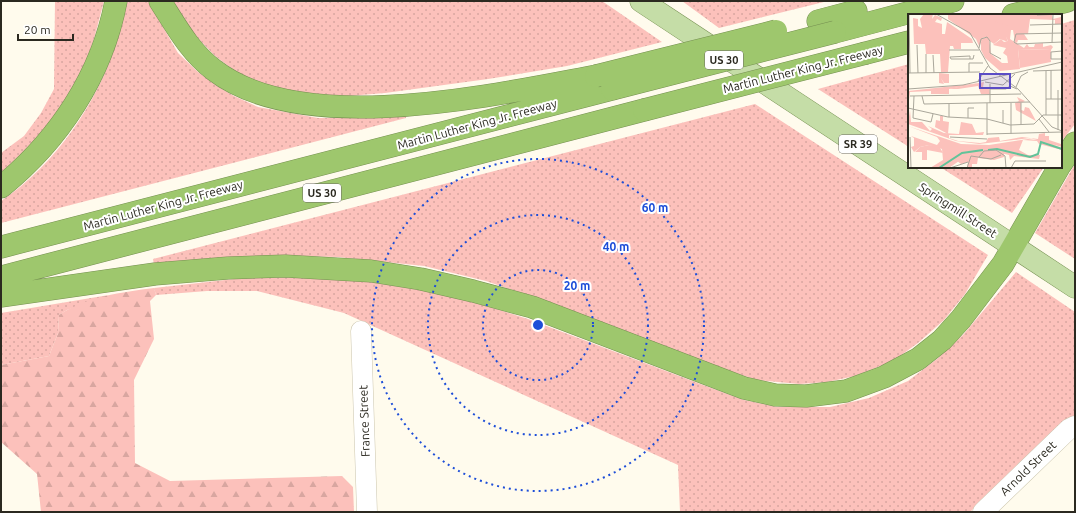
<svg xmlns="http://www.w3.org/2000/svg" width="1076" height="513" font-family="Ubuntu,sans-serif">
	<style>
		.grass { fill: url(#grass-dots) }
		.forest { fill: url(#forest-firs) }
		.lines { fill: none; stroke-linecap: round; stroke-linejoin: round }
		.minor-casing { stroke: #ccc6ae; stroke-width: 21 }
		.primary-casing { stroke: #769052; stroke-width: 23 }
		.motorway-casing { stroke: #769052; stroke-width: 23 }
		.minor { stroke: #fff; stroke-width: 20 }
		.primary { stroke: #c5dda7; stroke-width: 22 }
		.motorway { stroke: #9ec76d; stroke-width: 22 }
		.motorway-bridge-casing { stroke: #769052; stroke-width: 23; stroke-linecap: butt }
		.motorway-bridge { stroke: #9ec76d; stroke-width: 22 }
		.ring { fill: none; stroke: #1d4ed8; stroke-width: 2; stroke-dasharray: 2 4 }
		.labels { text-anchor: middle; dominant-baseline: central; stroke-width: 4; stroke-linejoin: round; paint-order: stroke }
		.shield { fill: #fff; stroke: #6b6963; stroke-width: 1 }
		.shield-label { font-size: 11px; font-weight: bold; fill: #2b2920 }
		.street-label { font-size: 12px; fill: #2b2920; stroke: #fff }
		.inset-river { fill: none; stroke: #62c399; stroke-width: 2 }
		.inset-road { fill: none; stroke: #aaa79b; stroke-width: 1 }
		.view { fill: #5b4cc5; fill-opacity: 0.15; stroke: #5b4cc5; stroke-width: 2 }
		.inset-edge { fill: none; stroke: #2b2920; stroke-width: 2 }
		.centre { fill: #1d4ed8; stroke: #fff; stroke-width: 2 }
		.ring-label { font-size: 12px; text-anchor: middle; font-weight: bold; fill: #1d4ed8; stroke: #fff; stroke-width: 4; stroke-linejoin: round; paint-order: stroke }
	</style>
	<defs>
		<pattern id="grass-dots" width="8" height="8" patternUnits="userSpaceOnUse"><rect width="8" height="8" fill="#fcc1bb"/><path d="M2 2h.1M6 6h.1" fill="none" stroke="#d8a6a0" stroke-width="1.8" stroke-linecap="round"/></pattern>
		<pattern id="forest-firs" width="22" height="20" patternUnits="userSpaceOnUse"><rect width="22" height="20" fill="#fcc1bb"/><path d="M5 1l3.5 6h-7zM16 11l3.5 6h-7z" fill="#d8a6a0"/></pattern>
	</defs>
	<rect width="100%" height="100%" fill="#fffbed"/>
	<path class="grass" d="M55 1H104L94 39 83 71 57 114 37 140 1 174V153L24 136 41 113 54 89Z
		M126 1H148L178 53 198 72 217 86 234 96 258 107 318 118H374L406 116V118L1 223V201C55 165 97 104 116 43 120 29 123 15 126 1Z
		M173 1H602L662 42 567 66 488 79 385 93 348 96 311 94 283 89 245 79 214 55 193 33 177 9Z
		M682 1H828L719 28Z
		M1075 20V124L1061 142V24Z
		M909 64V147L818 89Z
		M755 104 988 255 965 294 944 320 918 343 893 361 855 376 827 382 799 384 757 380 714 366 527 295 486 281 424 266 338 257 293 256 154 265 153 259Z
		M1075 164V259L1035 233Z
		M940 167H1044L1012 213Z
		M1016 272 1075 312V418L1066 419 970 512H680L678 465 344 313 257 291H207L156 295 154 288 243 278 308 277 370 282 421 290 474 302 528 319 703 385 744 400 777 407H830L869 398 908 381 937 359 963 335Z
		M109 295 67 310 59 315 58 333 49 356 1 365V313Z"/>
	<path class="forest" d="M154 288 156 295 150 301 154 339 134 380 135 463 170 481 342 476 353 487 354 512H41L37 474 1 442V365L49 356 58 333 59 315C86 297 122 292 154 288Z"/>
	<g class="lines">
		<g class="minor-casing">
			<path id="minor" d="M361 331 367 512
				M983 512 1069 429 1075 426"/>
		</g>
		<g class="primary-casing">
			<path id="primary" d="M641 1 1075 287"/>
		</g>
		<g class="motorway-casing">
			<path id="motorway" d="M160 1C176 26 190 52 214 70 302 138 494 95 596 76
				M1013 15 1067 1
				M818 21 856 11
				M835 32 953 1
				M866 53 909 42
				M1061 164 1075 143
				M1 187C59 140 102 75 116 1
				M1 247 612 89
				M1 277 644 110
				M1 296 155 274 228 268 285 266 371 271 421 279 473 291 532 307 744 388 775 395 806 396 846 391 884 377 918 359 942 340 961 319 1003 264 1059 167"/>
		</g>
		<use href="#minor" class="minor"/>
		<use href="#primary" class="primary"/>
		<use href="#motorway" class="motorway"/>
		<g class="motorway-bridge-casing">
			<path id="motorway-bridge" d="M596 76 776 31
				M612 89 835 32
				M644 110 866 53"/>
		</g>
		<use href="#motorway-bridge" class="motorway-bridge"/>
	</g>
	<g class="ring">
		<circle cx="538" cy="325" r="55"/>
		<circle cx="538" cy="325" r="110"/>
		<circle cx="538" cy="325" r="166"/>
	</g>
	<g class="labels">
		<g class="shield">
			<rect x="705" y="51" width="38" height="18" rx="3"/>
			<rect x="839" y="135" width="38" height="18" rx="3"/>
			<rect x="303" y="184" width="38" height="18" rx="3"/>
		</g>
		<g class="shield-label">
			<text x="724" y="60">US 30</text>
			<text x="858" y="144">SR 39</text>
			<text x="322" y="193">US 30</text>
		</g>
		<g class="street-label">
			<text transform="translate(803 69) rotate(-14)">Martin Luther King Jr. Freeway</text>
			<text transform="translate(477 124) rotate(-15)">Martin Luther King Jr. Freeway</text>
			<text transform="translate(163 205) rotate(-15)">Martin Luther King Jr. Freeway</text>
			<text transform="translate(958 210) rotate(33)">Springmill Street</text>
			<text transform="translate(364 421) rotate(-92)">France Street</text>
			<text transform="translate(1028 468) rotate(-44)">Arnold Street</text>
		</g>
	</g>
	<g transform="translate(908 14)">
		<rect width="154" height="154" fill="#fffbed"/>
		<path d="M40 0H102V15L98 22 100 28 92 25 86 30 76 23 71 32 68 25 40 5ZM73 69 41 75V80H23V77L2 78 0 94V77ZM32 102H35V107L41 108 40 120 27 113 28 106 32 107ZM21 131 31 132 35 139 19 136V146H14V138H7L12 133Z" fill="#fcc1bb"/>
		<path d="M16 0H25L24 5 27 1 34 4 33 7 29 5 27 8 34 10V20H37L39 8 64 25 65 29H53V35H46L45 32H42L40 58H33L32 40H18L17 30H6L5 4 10 5V12L14 14 12 5ZM102 0H139L144 1 145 5 153 3 154 1V5L153 10H147V6L122 5 120 20H111H116L120 26H110L109 29 107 28 105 16H103L102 25 116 34 119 30 121 33H126L127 30 135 29V33L143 31 145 33 143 36 110 35 112 55 92 57 77 44 73 36V28L75 24H81L83 40 94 49H100L99 42 95 39 98 34 85 31 93 25 96 28 100 27 97 21 102 12 87 8 91 2 92 6 95 2 101 3ZM31 59 41 60V69H36L33 64 36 70 31 69ZM76 68 75 73H81L82 80H73L70 72 50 75H40ZM109 83 117 87 113 89V96L116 97 117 93 121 94 128 107 108 96 107 89 111 87ZM2 96 3 108H14L22 117 24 115 20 112 36 119 51 120 53 108 64 110 68 119 76 118 75 121H41V124L50 127 72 129 78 128 80 124 91 123 92 127 114 123 130 125 131 120 137 119V122H141V126L153 130 154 133 122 124 71 130 48 127 0 110ZM0 112 53 130 81 131 120 125 136 127 154 134V136L131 130 129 127 115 126 111 136 120 141H132L131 145 106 142 102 146 101 141 80 136 57 138 51 147 41 154H22L35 146 34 135 21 131 12 133 6 138 3 133 6 132V124L3 122 29 131 32 127 29 123Z" fill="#fcc1bb"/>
		<path d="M110 35 143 36V48L112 54ZM84 135 96 138V143L86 146 70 144 69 150H64V154H59L60 148 53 150 48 146 49 142 57 138Z" fill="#fcc1bb"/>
		<path class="inset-river" d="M80 136 89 135 122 143 130 140 133 128 154 135M31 154 54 139 75 136"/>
		<path class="inset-road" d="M1 0 2 59M28 0 62 19 82 54 110 75 144 113 154 117M129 1 154 0M122 11 154 10M154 19 108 20 106 28 109 30 154 28M144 29 145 1M9 31 10 59M71 34 73 25 79 23 82 27V39L93 45M41 36H71M154 37 143 38V45H154M18 40V59M25 41 26 59M62 45V42L42 43 43 45H65L66 41M143 56V85M125 57 154 56M138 57V101M61 58V49H75M0 59 72 58M70 67 80 52M77 68 95 71 107 60M82 70V89M108 73 113 62 120 58M0 75 55 71 154 48M82 75H98L102 72 109 75M150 76V116M2 82 113 80M6 82 5 104 23 108 25 100M14 82 16 90 122 88M138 85H154M103 89V120M113 89V111M0 94 40 103 79 105 102 111 126 110 135 101H154M95 96V109M41 103V90M60 104V94H66M131 105 141 118M79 120 154 118M79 121V89M2 123 3 154M42 123 79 125M71 143 76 137 88 136 97 142 98 154M42 154 60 148M59 154 63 142 83 145 93 141M103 154 107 147H138"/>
		<path class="view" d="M72 60H102V74H72Z"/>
		<rect width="154" height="154" class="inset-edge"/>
	</g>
	<circle cx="538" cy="325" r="6" class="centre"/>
	<g class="ring-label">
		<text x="655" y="212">60 m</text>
		<text x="616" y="251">40 m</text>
		<text x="577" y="290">20 m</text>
	</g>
	<rect width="1076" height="513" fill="none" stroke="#2b2920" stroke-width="4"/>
	<path d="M18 34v6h55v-6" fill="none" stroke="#2b2920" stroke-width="2"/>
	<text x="24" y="34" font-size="12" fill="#2b2920" stroke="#ffffff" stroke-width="3" paint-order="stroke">20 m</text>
</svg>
